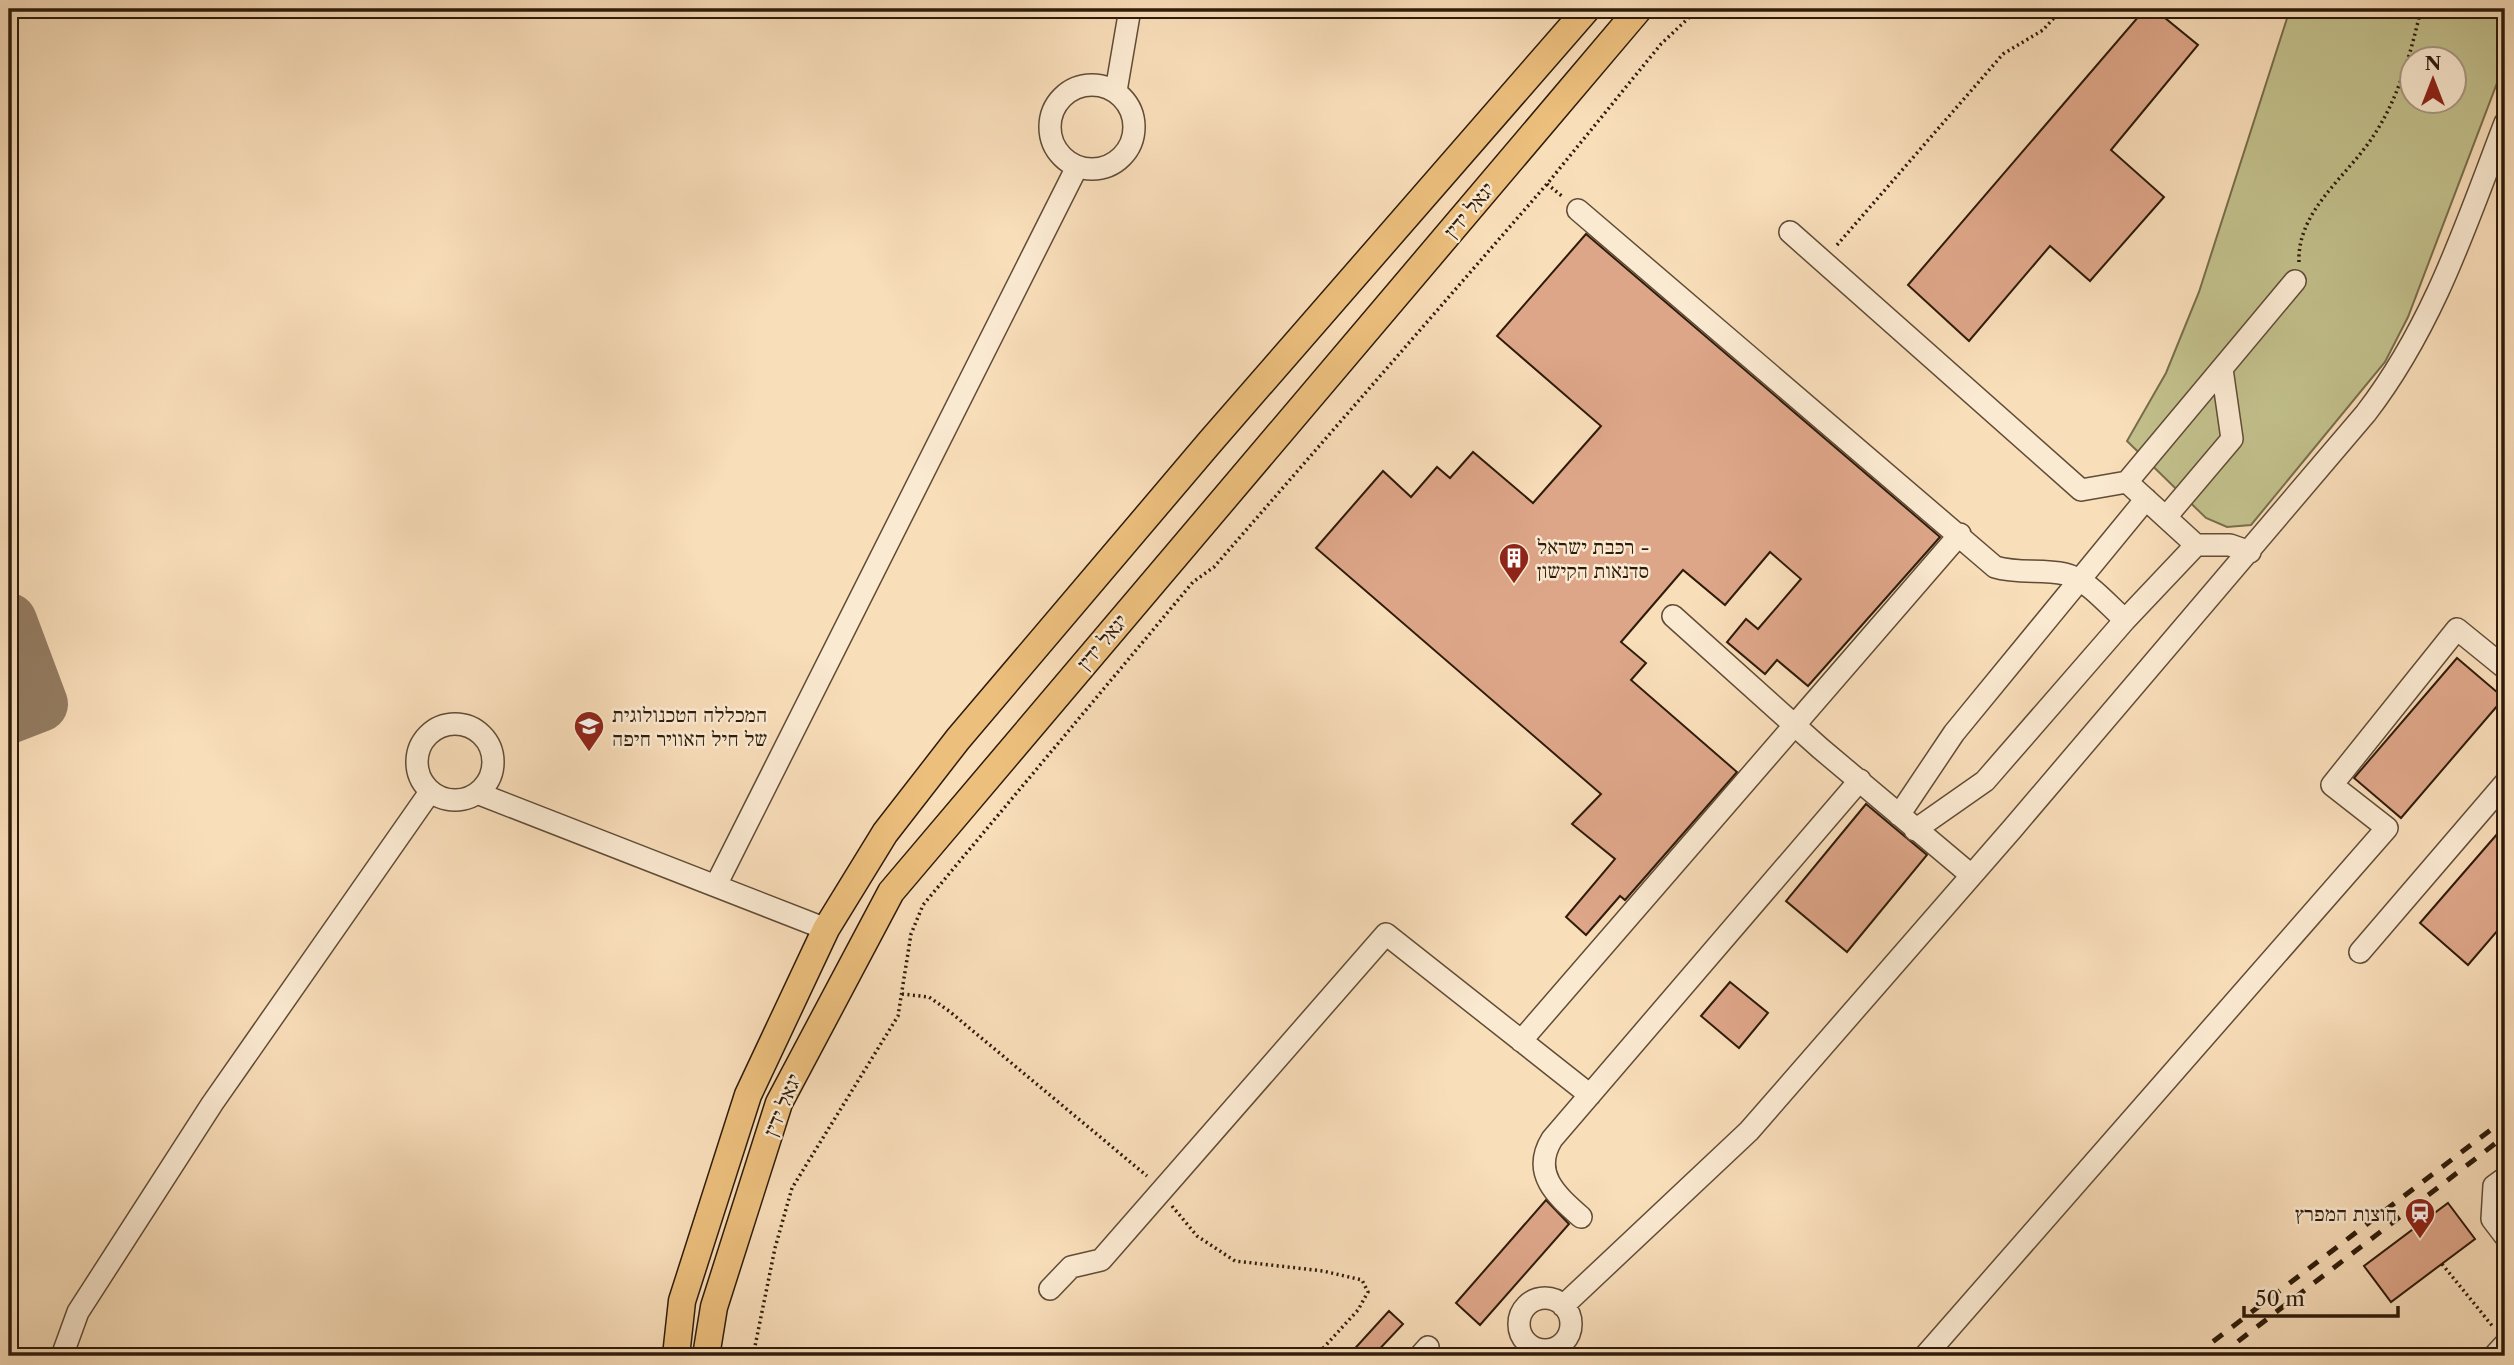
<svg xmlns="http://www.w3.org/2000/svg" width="2514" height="1365" font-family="'Libre Caslon Text','Frank Ruhl Libre',serif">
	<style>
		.green { fill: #c2c08c; stroke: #786e4b; stroke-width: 2; fill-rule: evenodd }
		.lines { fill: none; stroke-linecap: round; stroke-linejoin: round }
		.taxiway { stroke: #947c62; stroke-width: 56 }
		.building { fill: #dea689; stroke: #2e1b0a; stroke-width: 2 }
		.minor-casing { stroke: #614c36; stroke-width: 24 }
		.major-casing { stroke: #2e1b0a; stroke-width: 29 }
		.path { stroke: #2e1b0a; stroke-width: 3.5; stroke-dasharray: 2 3.5; stroke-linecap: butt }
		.minor { stroke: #fbead2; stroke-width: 21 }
		.major { stroke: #ecbf7d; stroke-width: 26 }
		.rail { stroke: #2e1b0a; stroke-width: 5; stroke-dasharray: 12 12; stroke-linecap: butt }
		.labels { text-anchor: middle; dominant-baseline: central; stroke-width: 5; stroke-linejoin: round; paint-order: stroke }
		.street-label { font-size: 21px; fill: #2e1b0a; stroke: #fbead2 }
		.poi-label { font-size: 21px; fill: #2e1b0a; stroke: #fbead2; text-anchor: start }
	</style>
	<rect width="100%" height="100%" fill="#f9deba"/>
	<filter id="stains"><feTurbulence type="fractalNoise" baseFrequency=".00286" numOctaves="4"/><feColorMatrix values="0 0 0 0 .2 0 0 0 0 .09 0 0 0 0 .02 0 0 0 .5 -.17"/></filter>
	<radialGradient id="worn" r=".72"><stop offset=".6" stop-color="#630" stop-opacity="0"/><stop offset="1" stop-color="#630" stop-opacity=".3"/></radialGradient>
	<path class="green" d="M2290 9H2505V62L2408 317 2385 362 2251 525 2227 527 2206 518 2127 441 2166 373 2199 292ZM2412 60H2454V102H2412Z"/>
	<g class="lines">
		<path class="taxiway" d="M9 621 40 704 9 716"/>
	</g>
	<path class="building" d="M2145 9H2154L2198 45 2111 150 2164 197 2090 281 2050 246 1969 341 1908 285Z
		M1586 234 1940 537 1808 686 1777 660 1765 674 1727 642 1746 619 1758 629 1801 579 1770 552 1725 605 1683 570 1621 642 1646 663 1631 680 1737 772 1625 900 1620 896 1586 935 1566 917 1615 859 1572 824 1601 794 1316 548 1383 471 1411 497 1437 467 1450 478 1473 452 1533 503 1601 426 1497 336Z
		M2457 658 2504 698 2401 818 2354 778Z
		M1866 804 1927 855 1847 952 1786 901Z
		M2505 825V922L2468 965 2420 923Z
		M1730 982 1768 1013 1739 1048 1701 1016Z
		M1546 1200 1569 1224 1480 1325 1456 1303Z
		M2448 1203 2475 1239 2391 1302 2364 1266Z
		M1389 1311 1403 1324 1373 1356H1348Z"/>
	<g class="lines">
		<g class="minor-casing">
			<path id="minor" d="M1050 127a42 42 0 1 1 84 0a42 42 0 1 1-84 0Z
				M1116 91 1130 9
				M1578 210 1995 567C2018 574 2041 569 2065 574 2087 579 2108 605 2125 620
				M1790 232 2081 490 2127 482 2196 545
				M2127 482 2295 281
				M2166 517 2232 439 2222 369
				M1673 616 1820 748 1971 875
				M417 762a38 38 0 1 1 76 0a38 38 0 1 1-76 0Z
				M477 793 826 929
				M1899 815 1954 733 2146 499
				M1915 830 1985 781 2125 620 2196 545H2230L2250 552
				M716 885 1077 167
				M2360 952 2505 783
				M1521 1041 1960 534
				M2505 1178 2494 1186 2492 1219 2505 1236
				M1581 1217C1556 1195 1531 1173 1552 1139L1860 780
				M1050 1289 1071 1267 1101 1260 1386 934 1590 1095
				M1519 1324a26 26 0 1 1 52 0a26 26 0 1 1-52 0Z
				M1563 1306 1749 1131 2013 828 2366 413C2433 326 2466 225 2505 123
				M62 1356 78 1312 212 1104 430 792
				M1420 1356 1428 1347
				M1925 1356 2387 828 2332 785 2457 629 2505 668
				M2494 1356 2505 1344"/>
		</g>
		<g class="major-casing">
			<path id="major" d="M676 1356 682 1301 748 1095 826 929 885 833 958 739 1210 442 1587 9
				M706 1356 714 1307 779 1103 891 892 1639 9"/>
		</g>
		<path class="path" d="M1547 184 1563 197
			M1837 245 2003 54 2043 30 2062 9
			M2299 262C2297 210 2348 176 2374 135 2399 97 2411 52 2421 9
			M902 994 929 997 949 1011 1147 1176
			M1172 1206 1197 1236 1235 1261 1323 1271 1362 1280 1368 1292 1358 1310 1316 1356
			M2442 1264 2494 1328
			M753 1356 775 1248 792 1188 898 1016 911 934 923 905 1193 582 1214 567 1547 184 1661 44 1698 9"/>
		<use href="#minor" class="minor"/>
		<use href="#major" class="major"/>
		<path class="rail" d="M2194 1356 2505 1119
			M2219 1356 2505 1136"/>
	</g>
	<defs>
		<g id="building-pin" transform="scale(1.575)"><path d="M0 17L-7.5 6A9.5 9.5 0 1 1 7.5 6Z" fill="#8f2418" stroke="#fbead2"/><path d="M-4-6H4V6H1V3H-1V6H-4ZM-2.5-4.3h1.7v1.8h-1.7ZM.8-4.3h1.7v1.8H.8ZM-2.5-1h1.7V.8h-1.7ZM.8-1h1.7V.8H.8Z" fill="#fff"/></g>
		<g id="university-pin" transform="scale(1.575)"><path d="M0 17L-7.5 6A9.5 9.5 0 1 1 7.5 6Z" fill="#8f2418" stroke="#fbead2"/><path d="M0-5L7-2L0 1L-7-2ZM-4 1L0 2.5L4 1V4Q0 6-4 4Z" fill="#fff"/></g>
		<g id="station-pin" transform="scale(1.575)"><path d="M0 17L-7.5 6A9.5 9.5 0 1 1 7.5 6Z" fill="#8f2418" stroke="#fbead2"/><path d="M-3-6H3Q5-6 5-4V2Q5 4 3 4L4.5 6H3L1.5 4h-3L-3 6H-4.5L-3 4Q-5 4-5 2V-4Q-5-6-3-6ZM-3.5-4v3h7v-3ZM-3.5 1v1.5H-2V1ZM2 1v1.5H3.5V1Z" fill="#fff"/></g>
	</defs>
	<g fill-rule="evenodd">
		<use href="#building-pin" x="1514" y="558"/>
		<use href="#university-pin" x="589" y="726"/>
		<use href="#station-pin" x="2420" y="1213"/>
	</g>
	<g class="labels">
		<g class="street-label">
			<text transform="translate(1469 210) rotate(-50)">יגאל ידין</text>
			<text transform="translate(1102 642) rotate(-50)">יגאל ידין</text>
			<text transform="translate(782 1105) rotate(-67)">יגאל ידין</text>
		</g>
		<g class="poi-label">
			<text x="1537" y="546">רכבת ישראל -<tspan x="1537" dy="24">סדנאות הקישון</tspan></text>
			<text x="612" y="714">המכללה הטכנולוגית<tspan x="612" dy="24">של חיל האוויר חיפה</tspan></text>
			<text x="2397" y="1213" text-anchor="end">חוצות המפרץ</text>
		</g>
	</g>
	<rect width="2514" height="1365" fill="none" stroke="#f9deba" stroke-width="35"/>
	<rect x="10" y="10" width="2493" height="1344" fill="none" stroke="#2e1b0a" stroke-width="3.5"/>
	<rect x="18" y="18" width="2479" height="1330" fill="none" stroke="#2e1b0a" stroke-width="2"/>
	<g transform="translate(2433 80)"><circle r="33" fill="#fbead2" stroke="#a99782" stroke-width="2"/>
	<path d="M0-5L12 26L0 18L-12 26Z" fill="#8f2418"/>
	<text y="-10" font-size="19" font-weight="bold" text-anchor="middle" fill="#2e1b0a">N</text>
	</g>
	<path d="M2244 1306v10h154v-10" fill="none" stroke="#2e1b0a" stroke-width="3.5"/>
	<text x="2255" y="1306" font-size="21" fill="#2e1b0a" stroke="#fbead2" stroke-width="5" paint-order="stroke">50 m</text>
	<rect width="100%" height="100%" filter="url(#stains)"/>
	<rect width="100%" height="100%" fill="url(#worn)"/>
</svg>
